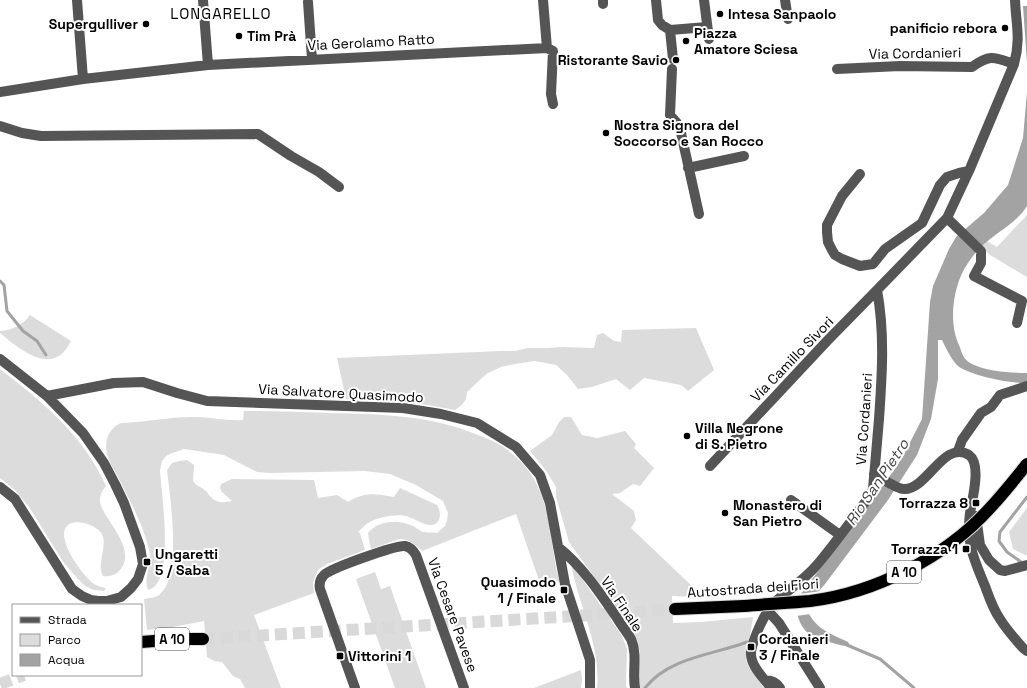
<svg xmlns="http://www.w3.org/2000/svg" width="1027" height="688" font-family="'Space Grotesk',sans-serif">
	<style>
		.green { fill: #dcdcdc }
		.water { fill: #a3a3a3 }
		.pier { fill: #fff }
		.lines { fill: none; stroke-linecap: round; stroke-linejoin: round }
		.stream { stroke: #a3a3a3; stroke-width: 3 }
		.highway-tunnel { stroke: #d9d9d9; stroke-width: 12; stroke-dasharray: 12 6; stroke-linecap: butt }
		.highway-casing { stroke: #dbdbdb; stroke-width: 14 }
		.minor { stroke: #555; stroke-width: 10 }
		.highway { stroke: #000; stroke-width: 12 }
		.highway-bridge-casing { stroke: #dbdbdb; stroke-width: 14; stroke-linecap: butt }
		.highway-bridge { stroke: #000; stroke-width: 12 }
		.poi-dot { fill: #000; stroke: #fff; stroke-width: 1.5 }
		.labels { text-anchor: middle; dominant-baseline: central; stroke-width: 4; stroke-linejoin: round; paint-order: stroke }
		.shield { fill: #fff; stroke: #4c4c4c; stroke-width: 1 }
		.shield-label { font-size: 13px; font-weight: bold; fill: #000 }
		.poi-label { font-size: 14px; font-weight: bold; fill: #000; stroke: #fff; text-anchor: start }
		.street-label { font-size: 14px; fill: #000; stroke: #fff }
		.neighbourhood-label { font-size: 15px; letter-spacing: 1px; fill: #000; stroke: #fff }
		.water-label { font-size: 15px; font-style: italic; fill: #444; stroke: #fff }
	</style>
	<rect width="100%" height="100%" fill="#fff"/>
	<path class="green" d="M1027 215V277L990 255 982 247 987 241 997 247Z
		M30 315 71 341C53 378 21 350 0 333V331C12 330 23 325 30 315Z
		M696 328 714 370 688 391 681 385 644 378 630 390 616 379 592 387 578 389 567 375 556 365 535 361 515 364 501 367 488 373 483 377 467 392 466 399 462 405 455 410 416 403 346 399 337 358 501 351H515L528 348H548L562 347 594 348 597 335 603 333 614 341 621 342 622 330Z
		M0 369C42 401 84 436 106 486 101 492 98 498 101 506 108 523 137 551 120 570 116 575 110 577 103 576 96 563 108 548 102 534 96 524 71 516 65 529 59 543 83 576 94 584 97 586 102 587 106 588L104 591 94 590 85 586 77 578 64 563 29 507 15 490 0 478Z
		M244 411C273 411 301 412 329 413 379 414 431 415 478 435 489 439 501 444 510 452 522 461 532 474 538 487 552 516 551 551 559 581L542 589 516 514 422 551C415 544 409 539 399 539L371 549 369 540 368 533C378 521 396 519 410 525 415 526 419 531 424 532 428 533 433 532 437 533L445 526 447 520 448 513 443 501 416 485 390 474 365 471 270 473 257 472 224 455 184 449 172 453 166 456 162 461 160 470C161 492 176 585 148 590 143 577 152 566 150 554 145 529 132 505 121 483 116 472 106 459 106 447 106 436 111 427 121 423 147 422 173 416 199 417 214 418 228 421 243 420Z
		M564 417H571L582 435 597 438 625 431 636 444 634 448 654 468 640 486 633 484 620 493 612 494 634 511 636 520 631 528 695 589 696 597 672 596 673 623 701 622 753 617 746 660 749 667 764 688H640L638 681 640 652 633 631 569 542 556 497V487L547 472 530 451 552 435 559 422Z
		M187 460 194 465 193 481C198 488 201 486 206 491 208 492 208 495 210 496 216 503 223 503 232 501L222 492 220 488 221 484 232 479 314 480 318 498 337 495 348 502C366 491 375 494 394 497L400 488 437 505C441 511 442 523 432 525 424 526 416 519 409 517 399 513 379 517 370 522 365 524 362 529 358 532L360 533 365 550 327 564 318 570 313 582 314 593 254 615 281 688H245L240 679 233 676 222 662 214 661 207 657 204 621 173 627 147 630 144 599C150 598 157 598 161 593 182 573 170 498 167 470L172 463 179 461Z
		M1027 508V555H1025L1013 549 1009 532Z
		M571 563 622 636 627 649 626 685 627 688H597C601 644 578 605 571 563Z
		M375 572 381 589 390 586 426 688H395L356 579Z
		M581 670 582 679 581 688H534Z"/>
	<path class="water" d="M1023 6H1027V63Z
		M1027 92V206C1018 221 1002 229 989 240 981 246 973 255 968 263 953 284 948 322 959 345 962 352 962 358 970 363 984 371 1010 373 1027 373V383C1013 384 965 375 956 364 950 357 946 348 942 340H938V379L931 419 917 455 888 500 825 584 812 599 809 614C819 631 832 634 848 642L851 647C841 646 816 639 808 633 801 628 794 611 797 602 797 599 800 596 801 594L895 469 902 458 922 419 930 302 933 286 949 249 956 237 984 213 1008 185 1023 138Z"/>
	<path class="pier" d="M821 591 813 600 811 607V614L796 616 794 611 795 601 799 594Z"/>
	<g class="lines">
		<path class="stream" d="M0 281 4 285 7 311 23 331 37 341 46 355
			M1024 564 1007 552 999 541 1000 532 1027 497
			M847 645 880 659 914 688
			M645 688C669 657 713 655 747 642"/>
		<path class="highway-tunnel" d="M203 639 591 615 675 609
			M0 684 24 675"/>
		<g class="highway-casing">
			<path id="highway" d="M675 609 744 606
				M141 642 181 639H203"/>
		</g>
		<path class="minor" d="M77 0 83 79
			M203 0 208 65
			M543 0 547 48
			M603 0V4
			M656 0 658 20 662 25 670 30 707 27
			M704 0 709 39
			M785 0 788 19
			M308 2 312 59
			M670 30 673 59
			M672 69 670 115 677 123 681 133 699 214
			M837 69 900 66 972 67C990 54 994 57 1014 64
			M0 92 83 79 208 65 547 48 553 51 551 94 553 104
			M0 126 22 133 41 136 258 134 291 156 319 172 339 187
			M688 168 744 156
			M860 174 842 196 827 225V232L828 242 832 250 835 255 842 259 860 266 873 264 885 249 922 223 940 185 947 177 959 173 969 171
			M947 218 981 251V263L974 276 1022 301 1017 323
			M0 359 47 396 83 433 104 463 115 484 124 503 140 547 143 564 138 579 131 588 121 597 107 601H98L91 600 82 596 72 589 15 499 0 487
			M47 396 114 383 143 382 177 393 207 401 403 408 441 414 477 423 516 447 540 475 550 503 565 584 590 660V688
			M958 451 962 440 981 413 991 407 1000 395 1027 386
			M710 466 827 341 877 290
			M874 474C882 478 896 489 904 489 927 490 944 439 969 455 982 464 972 500 970 513 966 544 974 559 985 586 989 597 993 609 1000 619 1006 629 1015 639 1023 648L1027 651
			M791 500 840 535
			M976 516 980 545 989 560 1000 570 1005 571 1027 565
			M558 547C582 566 600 593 617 618 621 625 627 632 631 639 638 655 632 672 635 688
			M768 611 779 623 820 688
			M765 680C772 680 776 682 780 688
			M355 688 320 589C319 584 320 579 324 575 331 568 396 545 405 546 410 547 413 550 416 555L464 688
			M771 688C764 678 750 666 751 652 753 639 765 611 775 602 788 590 804 580 816 566 835 544 852 519 870 496L873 489C875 466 877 443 879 419 882 376 885 333 877 290L947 218 969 171 1014 64C1021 39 1016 24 1015 0"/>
		<use href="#highway" class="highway"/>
		<g class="highway-bridge-casing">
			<path id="highway-bridge" d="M744 606C766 604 788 603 810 601 875 593 946 557 990 508 1003 494 1015 479 1027 464"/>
		</g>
		<use href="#highway-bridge" class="highway-bridge"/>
	</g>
	<g class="poi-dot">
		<circle cx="720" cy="14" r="4"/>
		<circle cx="146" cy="24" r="4"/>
		<circle cx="1005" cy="28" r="4"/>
		<circle cx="239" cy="36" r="4"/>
		<circle cx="686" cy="41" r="4"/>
		<circle cx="676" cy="60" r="4"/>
		<circle cx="606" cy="133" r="4"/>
		<circle cx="687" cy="436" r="4"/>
		<rect x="972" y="499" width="8" height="8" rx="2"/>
		<circle cx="725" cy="513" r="4"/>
		<rect x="962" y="545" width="8" height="8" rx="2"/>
		<rect x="143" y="558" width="8" height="8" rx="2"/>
		<rect x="560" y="586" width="8" height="8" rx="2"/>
		<rect x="747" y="643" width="8" height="8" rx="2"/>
		<rect x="336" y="652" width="8" height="8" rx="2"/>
	</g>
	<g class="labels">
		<g class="shield">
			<rect x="887" y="561" width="34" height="22" rx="3"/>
			<rect x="155" y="628" width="34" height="22" rx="3"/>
		</g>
		<g class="shield-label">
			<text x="904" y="572">A 10</text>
			<text x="172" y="639">A 10</text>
		</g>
		<g class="poi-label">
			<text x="728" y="14">Intesa Sanpaolo</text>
			<text x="138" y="24" text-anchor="end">Supergulliver</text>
			<text x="997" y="28" text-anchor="end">panificio rebora</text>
			<text x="694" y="33">Piazza<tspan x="694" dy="16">Amatore Sciesa</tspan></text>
			<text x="247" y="36">Tim Prà</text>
			<text x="668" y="60" text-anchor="end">Ristorante Savio</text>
			<text x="614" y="125">Nostra Signora del<tspan x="614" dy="16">Soccorso e San Rocco</tspan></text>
			<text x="695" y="428">Villa Negrone<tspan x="695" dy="16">di S. Pietro</tspan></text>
			<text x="968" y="503" text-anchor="end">Torrazza 8</text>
			<text x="733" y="505">Monastero di<tspan x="733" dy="16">San Pietro</tspan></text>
			<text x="958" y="549" text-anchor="end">Torrazza 1</text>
			<text x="155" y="554">Ungaretti<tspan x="155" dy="16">5 / Saba</tspan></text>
			<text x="556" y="582" text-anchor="end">Quasimodo<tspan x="556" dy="16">1 / Finale</tspan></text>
			<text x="759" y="639">Cordanieri<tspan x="759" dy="16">3 / Finale</tspan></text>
			<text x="348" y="656">Vittorini 1</text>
		</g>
		<g class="street-label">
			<text transform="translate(371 42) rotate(-3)">Via Gerolamo Ratto</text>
			<text transform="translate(915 53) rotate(-1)">Via Cordanieri</text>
			<text transform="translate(792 359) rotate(-46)">Via Camillo Sivori</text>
			<text transform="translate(341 393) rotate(3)">Via Salvatore Quasimodo</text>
			<text transform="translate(864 419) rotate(-86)">Via Cordanieri</text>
			<text transform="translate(753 588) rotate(-4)">Autostrada dei Fiori</text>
			<text transform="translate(622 604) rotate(56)">Via Finale</text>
			<text transform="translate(453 615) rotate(70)">Via Cesare Pavese</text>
		</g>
		<g class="neighbourhood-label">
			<text x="221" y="13">LONGARELLO</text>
		</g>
		<g class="water-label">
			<text transform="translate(877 482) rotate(-56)">Rio San Pietro</text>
		</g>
	</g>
	<rect x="12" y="604" width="130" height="72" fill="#ffffff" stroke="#999999"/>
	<rect x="20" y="617" width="20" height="6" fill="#555555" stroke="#999999"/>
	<text x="48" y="624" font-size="12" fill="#000000">Strada</text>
	<rect x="20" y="634" width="20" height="12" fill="#dcdcdc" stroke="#999999"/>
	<text x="48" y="644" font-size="12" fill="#000000">Parco</text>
	<rect x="20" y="654" width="20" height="12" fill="#a3a3a3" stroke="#999999"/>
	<text x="48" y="664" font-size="12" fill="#000000">Acqua</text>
</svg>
